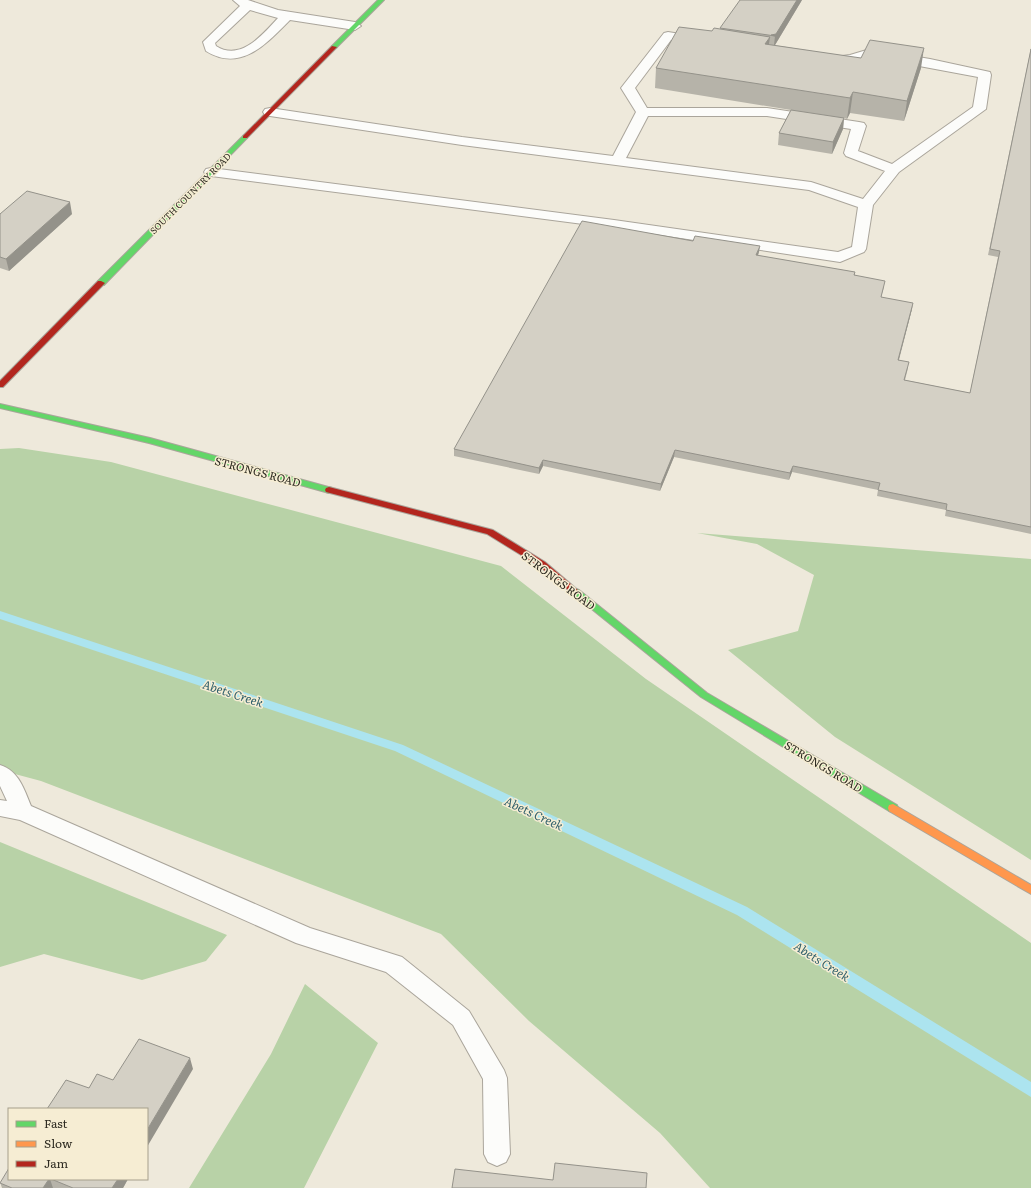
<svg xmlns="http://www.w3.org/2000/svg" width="1031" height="1188" font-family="Literata,serif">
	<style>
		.forest { fill: #b8d2a7 }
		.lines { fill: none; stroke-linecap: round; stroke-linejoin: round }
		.stream { fill: #ace4ef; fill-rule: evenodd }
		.lane-casing { stroke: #aaa59b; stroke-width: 2 }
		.fast-casing { stroke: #aaa59b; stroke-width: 2 }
		.slow-casing { stroke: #aaa59b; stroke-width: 2 }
		.jam-casing { stroke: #aaa59b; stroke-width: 2 }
		.lane { fill: #fcfcfa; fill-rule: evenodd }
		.fast { fill: #63d668; fill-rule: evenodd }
		.slow { fill: #ff974d; fill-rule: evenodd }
		.jam { fill: #b3261e; fill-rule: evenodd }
		.wall { fill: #b6b3a9 }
		.shaded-wall { fill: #94928a }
		.building { fill: #d4d0c5; stroke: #94928a }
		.labels { text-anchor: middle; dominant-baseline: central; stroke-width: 3; stroke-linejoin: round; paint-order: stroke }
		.far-street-label { font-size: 9px; fill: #2e2b21; stroke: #f6edd3 }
		.street-label { font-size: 11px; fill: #2e2b21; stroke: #f6edd3 }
		.water-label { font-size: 12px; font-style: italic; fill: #2f5f6b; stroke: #f6edd3 }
	</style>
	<rect width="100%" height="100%" fill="#eee9db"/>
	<path class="forest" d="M19 448 111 462 501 566 646 679 1031 943V1188H710L660 1133 529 1021 441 934 41 781 0 770V449Z
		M697 533 1031 559V860L835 737 728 650 798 631 814 575 757 544Z
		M0 842 227 935 206 961 142 980 44 954 0 967Z
		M305 984 378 1043 304 1188H189L271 1054Z"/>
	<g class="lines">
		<path class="stream" d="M0 611 403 745 747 907 1031 1082V1097L737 915 395 751 0 619Z"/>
		<g class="lane-casing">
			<path id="lane" d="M233 0H248L278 10 355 22 361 26 355 30 290 20C267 43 241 73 206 51L203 42 240 6ZM250 10 278 18C263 34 241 62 216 46L215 43Z
				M668 32 699 37 705 41 699 45 671 40 635 88 647 108H767L859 122 864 123 866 126 858 151 892 164 973 107 978 77 871 57 852 63 832 65 826 61 827 58 850 55 870 49 930 59 990 72 991 75 986 109 899 172 873 205 866 249 864 252 840 262 614 228 211 176 206 175 204 172 206 169 211 168 614 220 838 252 852 247 858 207 809 190 462 145 270 116 265 115 263 112 265 109 270 108 462 137 613 156 636 112 621 88 664 33ZM648 116H767L851 129 844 153 846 156 885 171 863 199 811 182 626 158Z
				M0 765C19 771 24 789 31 806L310 928 402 957 469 1011 504 1070 507 1078 510 1154 506 1162 497 1166 488 1162 484 1154 483 1079 453 1025 386 972 296 943 20 820 0 816V800L7 801 0 786Z"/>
		</g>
		<g class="fast-casing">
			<path id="fast" d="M378 0H384L336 48H332V46Z
				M245 135 247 136V138L104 285H98V281L243 136Z
				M0 404 150 438 332 488 333 490 329 493 149 443 0 408Z
				M576 589 579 590 707 693 897 805 898 808 897 811 893 812 889 811 701 697 573 594 572 592Z"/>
		</g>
		<g class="slow-casing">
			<path id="slow" d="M893 804 1031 885V894L889 811 888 808 889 805Z"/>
		</g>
		<g class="jam-casing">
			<path id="jam" d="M332 46 337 47 247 138H243V136Z
				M98 281H101L105 283 3 387H0V381Z
				M329 487 493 530 545 562 580 592 576 595 573 594 539 566 487 534 326 492 325 490 326 488Z"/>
		</g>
		<use href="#lane" class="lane"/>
		<use href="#fast" class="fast"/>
		<use href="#slow" class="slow"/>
		<use href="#jam" class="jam"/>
	</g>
	<path class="wall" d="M802 0 775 45H774L921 68 904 121 850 113 847 119 844 118 843 129 832 154 778 145 779 133 791 110 655 88 656 68 712 31 720 29V28Z
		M1031 48V534L945 516 946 510 877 496 878 490 792 472 789 480 674 457 660 491 543 466 539 474 454 456V449L759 252 758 256 855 272V275L884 287 881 297 912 309 899 360 908 368 905 380 970 393 998 257 988 255Z
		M0 214H72L9 271 0 268Z
		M9 1179H128L123 1188H2L0 1182Z"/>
	<path class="shaded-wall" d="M797 0H802L775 45H774L775 36H771Z
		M770 37 767 57 765 44Z
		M924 48 921 68 904 121 907 101Z
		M853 92 850 113 847 119 850 98Z
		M844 118 843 129 832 154 833 142Z
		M70 202 72 214 9 271 6 259Z
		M760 246 759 252 755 261 756 255Z
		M913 303 912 309 897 366 898 360Z
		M675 450 674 457 660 491 661 484Z
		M543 460V466L539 474V468Z
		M793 466 792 472 789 480 790 473Z
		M190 1058 193 1069 147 1147V1130Z
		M49 1179H50L53 1188H43Z
		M118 1179H128L123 1188H112Z"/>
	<path class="building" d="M740 0H797L776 34 771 35 775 36 720 28Z
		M679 27 712 31 714 28 770 37 765 44 861 58 870 40 924 48 907 101 853 92 850 98 656 68Z
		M1031 49V527L946 510 947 504 878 490 880 483 793 466 790 473 675 450 661 484 543 460 539 468 454 449 582 221 693 241 695 236 760 246 756 255 855 272 854 275 885 281 881 297 913 303 898 360 909 362 904 380 970 393 1000 251 990 249Z
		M791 110 844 118 833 142 779 133Z
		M27 191 70 202 6 259 0 257V214Z
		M139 1039 190 1058 147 1130V1109H47L66 1080 89 1088 97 1074 113 1080Z
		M555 1163 647 1173 646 1188H452L455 1169 553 1180Z
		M9 1168V1179H49L43 1188H12L0 1183Z
		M51 1179H118L112 1188H73Z"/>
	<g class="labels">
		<g class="far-street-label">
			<text transform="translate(190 193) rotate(-45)">SOUTH COUNTRY ROAD</text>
		</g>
		<g class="street-label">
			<text transform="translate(258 471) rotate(15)">STRONGS ROAD</text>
			<text transform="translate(559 580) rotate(37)">STRONGS ROAD</text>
			<text transform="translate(824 766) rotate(31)">STRONGS ROAD</text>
		</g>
		<g class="water-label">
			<text transform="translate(233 693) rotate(18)">Abets Creek</text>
			<text transform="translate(534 813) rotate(25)">Abets Creek</text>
			<text transform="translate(822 961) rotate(32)">Abets Creek</text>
		</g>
	</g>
	<rect x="8" y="1108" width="140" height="72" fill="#f6edd3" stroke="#a69f8c"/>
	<rect x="16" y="1121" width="20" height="6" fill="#63d668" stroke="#a69f8c"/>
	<text x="44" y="1128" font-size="12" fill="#2e2b21">Fast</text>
	<rect x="16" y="1141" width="20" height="6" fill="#ff974d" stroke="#a69f8c"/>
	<text x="44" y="1148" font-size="12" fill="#2e2b21">Slow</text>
	<rect x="16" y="1161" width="20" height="6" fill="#b3261e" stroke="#a69f8c"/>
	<text x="44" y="1168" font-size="12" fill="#2e2b21">Jam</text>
</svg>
